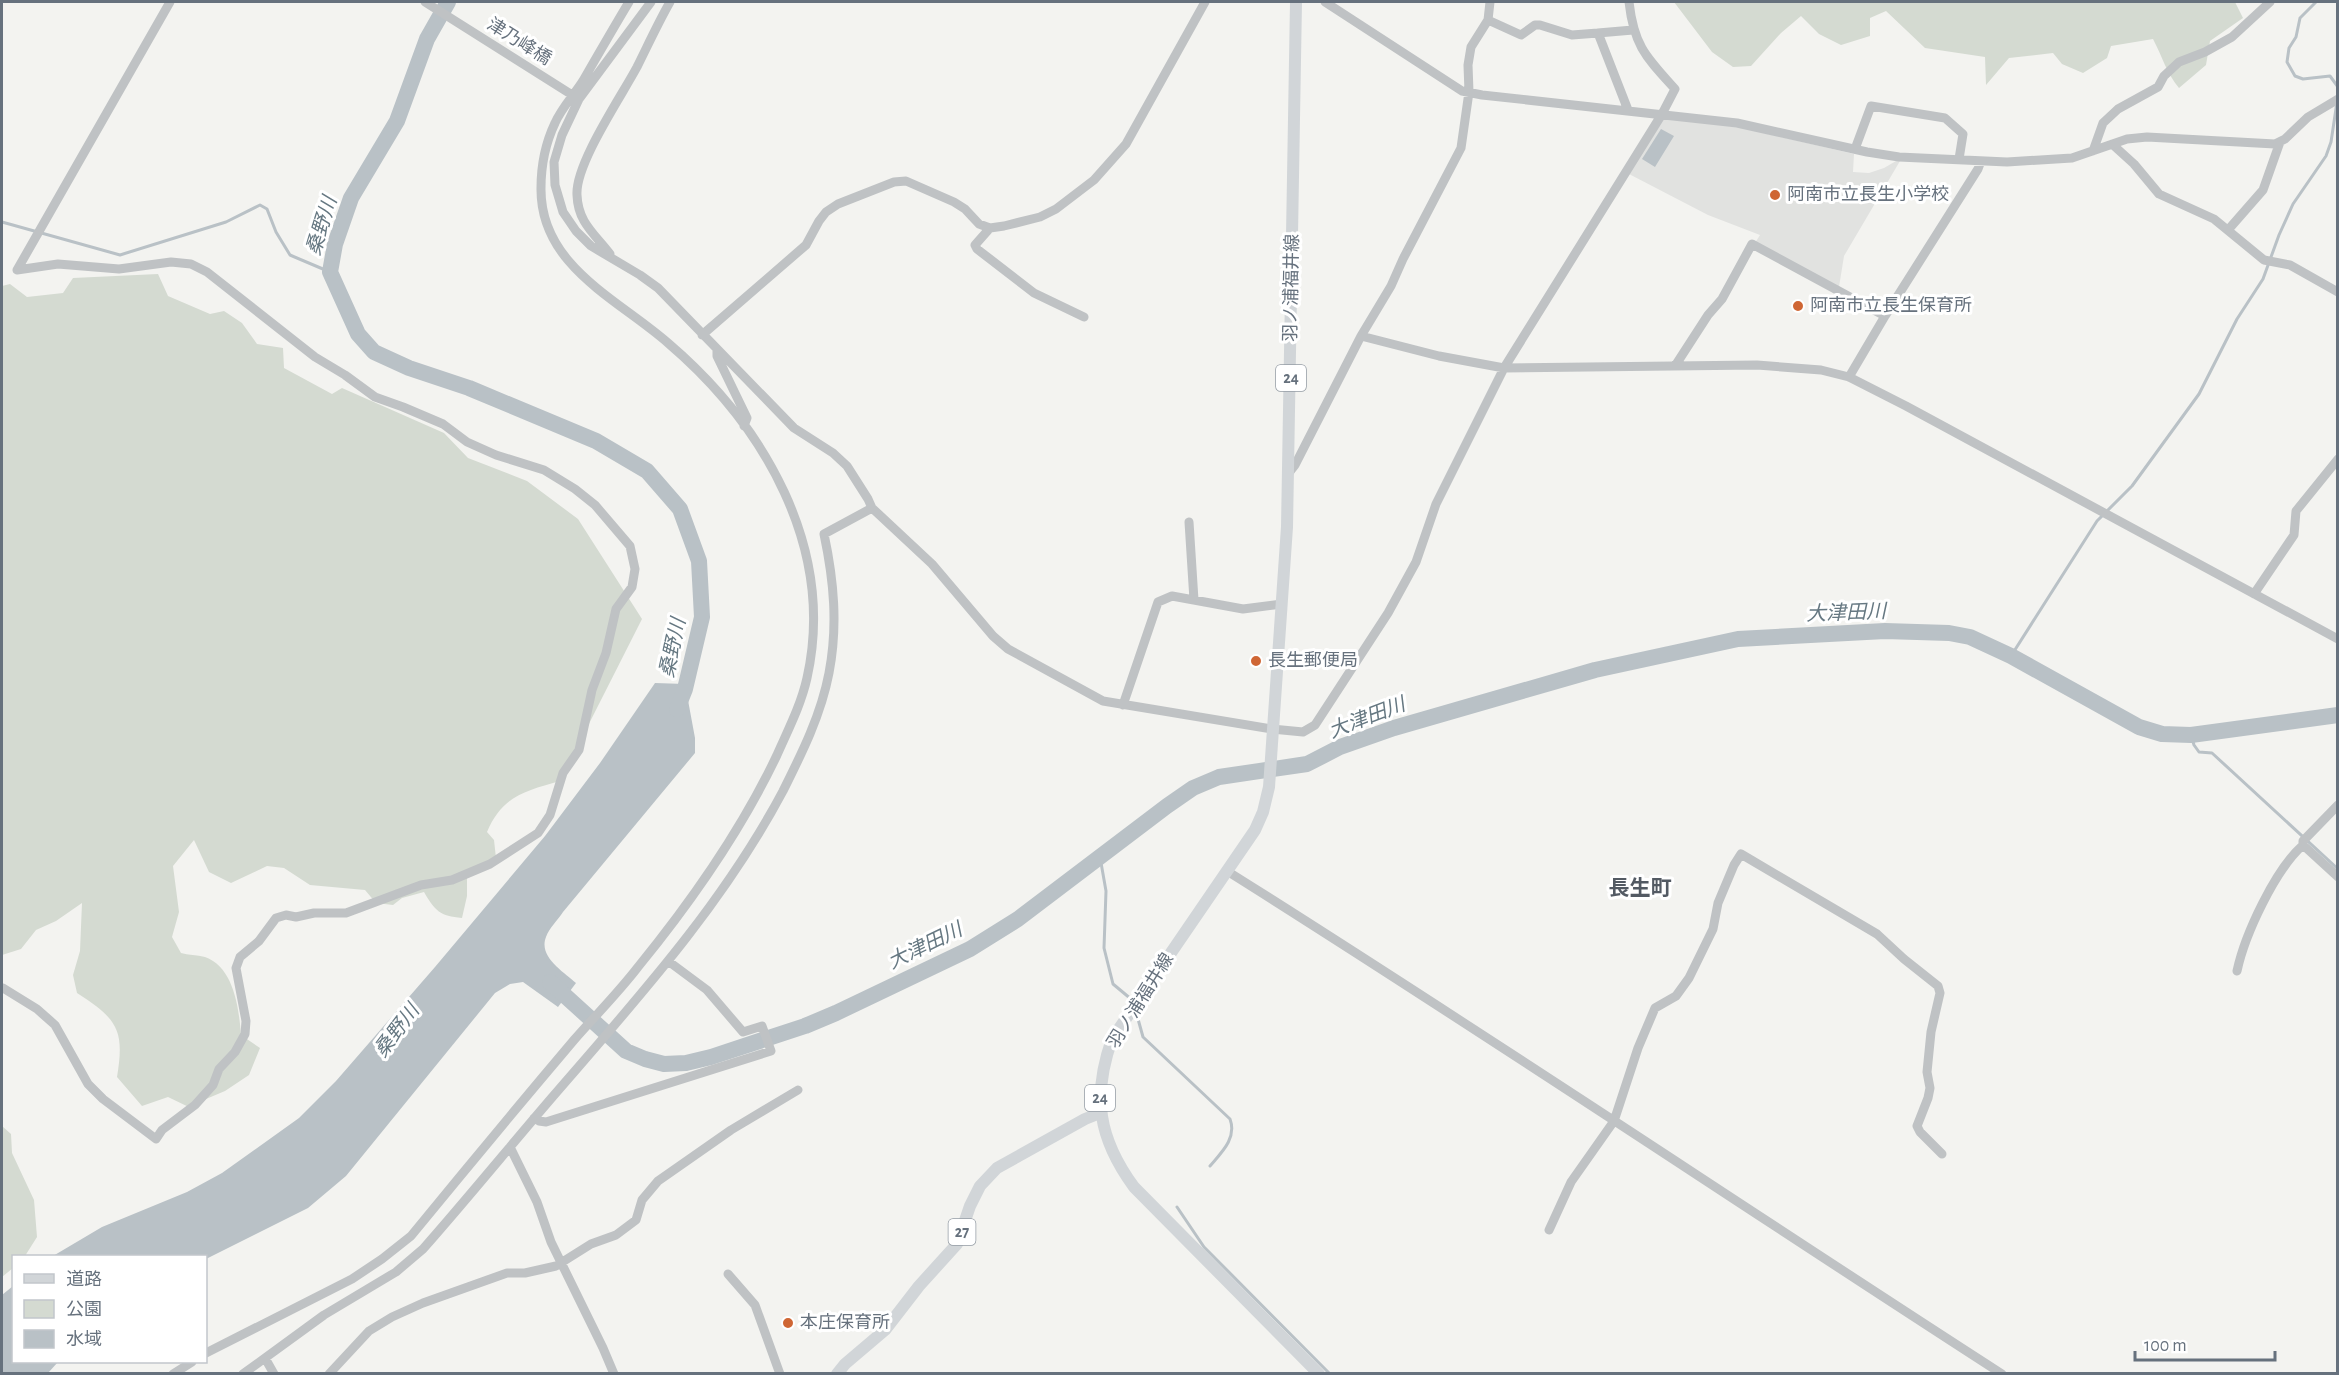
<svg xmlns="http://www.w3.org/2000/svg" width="2339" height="1375" font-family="'Alegreya Sans','Noto Sans JP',sans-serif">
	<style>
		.built { fill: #e1e2e0 }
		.green { fill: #d4dad1 }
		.water { fill: #b9c1c6 }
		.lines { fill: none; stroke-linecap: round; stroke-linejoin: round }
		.stream { stroke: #b9c1c6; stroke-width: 3 }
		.river { stroke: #b9c1c6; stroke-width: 16 }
		.minor { stroke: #bfc2c4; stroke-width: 9 }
		.major { stroke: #d1d5d8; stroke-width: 12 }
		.poi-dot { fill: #cf6634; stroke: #fff; stroke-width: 2 }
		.labels { text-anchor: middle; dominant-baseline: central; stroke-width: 6; stroke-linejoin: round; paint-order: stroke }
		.shield { fill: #fff; stroke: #949ca4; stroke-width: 1.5 }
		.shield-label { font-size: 16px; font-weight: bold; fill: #66717d }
		.street-label { font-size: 18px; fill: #66717d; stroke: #fff }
		.poi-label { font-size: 18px; fill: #66717d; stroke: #fff; text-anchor: start }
		.water-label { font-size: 20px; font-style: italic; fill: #667882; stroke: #fff }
		.quarter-label { font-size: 21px; font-weight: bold; fill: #535a63; stroke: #fff }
	</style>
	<rect width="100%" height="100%" fill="#f3f3f0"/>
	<path class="built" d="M1667 117 1742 128 1854 154 1853 172 1869 173 1884 168 1896 161H1900L1844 256 1839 287 1755 243 1760 235 1708 215 1629 174 1660 121Z"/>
	<path class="green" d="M1674 2H2235L2243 18 2210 41 2206 65 2179 88C2167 74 2162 56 2153 39L2111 46 2107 58 2083 73 2062 64 2053 53 2009 58 1986 85 1985 57 1925 48 1886 11 1870 18V36L1841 45 1819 34 1801 16 1781 33 1751 66 1733 67 1712 52Z
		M158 274 168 296 210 314 224 311 242 323 257 344 283 348 284 368 332 394 342 388 444 433 468 458 527 481 578 519 642 619 560 781C525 791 502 796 487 832L494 840 496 858 467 870V896L462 918C440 916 435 911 424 892L402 898 393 905 376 903 365 890 310 885 284 868 267 866 231 883 209 872 194 840 173 866 179 912 172 937 181 953C188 955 197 955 205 957 234 967 239 1009 241 1035L260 1048 249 1075 225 1091 206 1099 195 1110 168 1097 142 1106 117 1077C125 1029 117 1019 77 993L73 975 80 951 82 903 56 921 36 930 21 949 2 955V286L10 284 27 297 63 293 73 278Z
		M2 1126 11 1134 12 1153 34 1200 37 1237 25 1256H14L13 1268 2 1277Z"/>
	<path class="water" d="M1661 129 1674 136 1655 167 1642 159Z
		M655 683 685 684 695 738V753L563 912C558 920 549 928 546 937 538 957 564 972 576 983L558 1007 523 982 510 984 495 993 346 1176 308 1208 206 1259V1256H53L102 1227 187 1192 222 1173 299 1118 336 1081 435 967 545 836 600 763Z
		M13 1286 14 1362H58L48 1373H2V1295Z"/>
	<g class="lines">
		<path class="stream" d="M2316 2 2300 18 2296 37 2289 48 2287 62 2295 76 2303 79 2330 76 2338 87
			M2 222 120 255 226 222 260 205 267 209 276 232 290 255 330 272
			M2011 656 2097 521 2132 486 2199 394 2237 319 2263 279 2279 235 2293 204 2326 156 2331 142 2337 102
			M2191 735 2194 745 2199 752 2212 753 2338 869
			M1100 857 1106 891 1104 948 1113 984 1131 999
			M1138 1019 1143 1037 1230 1119C1237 1138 1222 1152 1210 1166
			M1177 1207 1204 1247 1329 1373"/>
		<path class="river" d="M448 2 427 39 397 121 351 198 335 244 330 272 358 334 374 352 409 368 469 388 596 441 647 471 680 509 699 561 702 617 685 689 677 709
			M550 982 626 1051 645 1059 664 1064 686 1063 711 1057 805 1026 836 1013 970 949 1018 919 1167 806 1193 788 1219 777 1307 764 1340 747 1394 728 1595 670 1738 639 1885 631 1949 633 1970 637 2011 656 2139 727 2162 734 2191 735 2338 715"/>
		<path class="minor" d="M425 2 577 98
			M651 2 579 99 562 135 554 162 555 185 563 212 576 231 591 246 640 275 658 288 794 428 833 453 847 466 868 499 872 508 932 564 993 636 1008 649 1103 701 1272 729 1303 732 1315 725 1388 613 1416 562 1436 504 1504 368 1662 114 1675 89C1646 57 1634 46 1629 2
			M1325 2 1462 91 1482 95 1737 123 1867 152 1899 157 2007 162 2072 158 2127 139 2147 137 2275 144 2285 139 2308 117 2338 99
			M1488 20 1521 35 1535 25H1540L1572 35 1598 33
			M1628 110 1598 33 1633 30
			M2112 144 2134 164 2159 194 2214 219 2264 260 2290 265 2338 292
			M1855 149 1871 106 1945 118 1963 134 1959 159
			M2093 151 2103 123 2118 109 2158 87 2164 76 2179 62 2205 52 2232 37 2270 2
			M990 228 975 245 977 249 1034 293 1084 317
			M2228 230 2263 190 2280 142
			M610 254C595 234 578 223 577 195 575 164 621 97 637 67 648 45 658 23 670 2
			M702 335 806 245 819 221 826 212 838 204 894 182 906 181 954 202 965 209 979 224 990 228 1004 226 1040 217 1056 209 1094 180 1126 144 1205 2
			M1361 336 1439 356 1504 368 1757 365 1821 370 1849 377 1906 406 2338 639
			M717 349V356L747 418 744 426
			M1675 366 1708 315 1722 299 1752 244 1885 316
			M1849 377 1885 316 1978 169 1981 161
			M1288 474 1295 465 1361 336 1391 286 1403 259 1461 148 1469 92 1468 65 1471 47 1488 20 1490 2
			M1189 522 1194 600
			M2254 594 2294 535 2296 511 2338 459
			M1123 705 1158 602 1172 596 1243 609 1282 604
			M2303 845 2338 877
			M1227 871C1488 1035 1743 1207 2002 1374
			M2237 971C2245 934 2275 870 2303 845V841L2338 805
			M3 988 37 1009 55 1025 88 1084 103 1099 156 1139 162 1130 195 1105 213 1085 219 1069 235 1052 245 1034 246 1021 236 968 240 957 259 941 276 918 286 915 296 917 314 913H346L421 885 452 880 490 864 538 833 550 815 563 773 579 750 592 690 606 653 616 609 632 587 635 569 630 546 595 505 575 489 544 470 496 455 467 442 443 424 403 407 375 397 345 375 315 357 207 272 191 264 171 262 119 269 58 264 17 270 170 2
			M534 1118 539 1121 546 1122 771 1051 762 1026 743 1032 707 990 668 961
			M510 1147 537 1202 551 1242 603 1348 614 1374
			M1549 1230 1571 1182 1614 1121 1638 1048 1655 1008 1676 996 1689 978 1713 929 1718 903 1734 865 1741 854 1877 934 1904 959 1938 986 1940 993 1931 1032 1927 1072 1930 1088 1928 1098 1917 1126 1920 1132 1942 1154
			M728 1274 755 1305 780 1374
			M206 1353 352 1279 382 1259 411 1236C465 1170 519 1105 574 1040 595 1016 618 993 638 967 691 902 741 831 777 755 788 730 801 705 807 678 836 548 764 425 668 343 618 299 540 266 541 188 541 166 546 142 555 123 562 107 575 94 584 79 599 53 614 27 629 2
			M265 1358 274 1374
			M173 1374 192 1362
			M243 1374 324 1315 396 1272 423 1249C468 1198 511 1145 555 1094 638 998 723 904 783 791 802 753 821 715 829 673 838 626 834 581 824 534L872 508
			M329 1374 369 1331 392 1317 423 1303 507 1273H525L556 1266 591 1244 616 1235 636 1220 642 1200 658 1181 731 1130 798 1090"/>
		<path class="major" d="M1296 2 1287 527 1269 787 1263 812 1255 830 1112 1039C1092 1096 1098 1138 1134 1187L1319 1374
			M837 1374 845 1364 885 1330 919 1286 957 1244 970 1206 980 1186 997 1168 1085 1119 1100 1113"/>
	</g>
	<g class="poi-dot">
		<circle cx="1775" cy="195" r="6"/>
		<circle cx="1798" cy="306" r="6"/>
		<circle cx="1256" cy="661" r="6"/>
		<circle cx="788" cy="1323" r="6"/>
	</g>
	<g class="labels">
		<g class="shield">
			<rect x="1276" y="365" width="30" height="26" rx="4.5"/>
			<rect x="1085" y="1085" width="30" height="26" rx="4.5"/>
			<rect x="948.5" y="1219" width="27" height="26" rx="4.5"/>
		</g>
		<g class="shield-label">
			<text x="1291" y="378">24</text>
			<text x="1100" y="1098">24</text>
			<text x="962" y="1232">27</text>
		</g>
		<g class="street-label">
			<text transform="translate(519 42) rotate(32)">津乃峰橋</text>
			<text transform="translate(1292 288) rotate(-89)">羽ノ浦福井線</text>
			<text transform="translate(1141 1001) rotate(-58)">羽ノ浦福井線</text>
		</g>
		<g class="poi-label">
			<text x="1787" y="195">阿南市立長生小学校</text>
			<text x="1810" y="306">阿南市立長生保育所</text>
			<text x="1268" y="661">長生郵便局</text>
			<text x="800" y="1323">本庄保育所</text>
		</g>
		<g class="water-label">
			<text transform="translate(322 226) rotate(-73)">桑野川</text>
			<text transform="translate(1846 613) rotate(-2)">大津田川</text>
			<text transform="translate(673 648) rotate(-78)">桑野川</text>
			<text transform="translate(1367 718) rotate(-21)">大津田川</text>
			<text transform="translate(925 946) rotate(-26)">大津田川</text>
			<text transform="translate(397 1031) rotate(-53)">桑野川</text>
		</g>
		<g class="quarter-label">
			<text x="1640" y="888">長生町</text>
		</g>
	</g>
	<rect width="2339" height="1375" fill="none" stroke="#66717d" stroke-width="6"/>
	<rect x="12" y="1255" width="195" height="108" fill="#ffffff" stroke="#c2c6cb" stroke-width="1.5"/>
	<rect x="24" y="1274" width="30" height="9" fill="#d1d5d8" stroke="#c2c6cb" stroke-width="1.5"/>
	<text x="66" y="1285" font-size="18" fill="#66717d">道路</text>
	<rect x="24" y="1300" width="30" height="18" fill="#d4dad1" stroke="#c2c6cb" stroke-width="1.5"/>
	<text x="66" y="1315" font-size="18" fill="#66717d">公園</text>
	<rect x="24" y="1330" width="30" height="18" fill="#b9c1c6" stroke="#c2c6cb" stroke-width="1.5"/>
	<text x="66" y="1345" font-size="18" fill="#66717d">水域</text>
	<path d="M2135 1351v9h140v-9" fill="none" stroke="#66717d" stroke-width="3"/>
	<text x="2144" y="1351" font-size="18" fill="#66717d" stroke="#ffffff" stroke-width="4.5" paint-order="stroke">100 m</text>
</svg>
